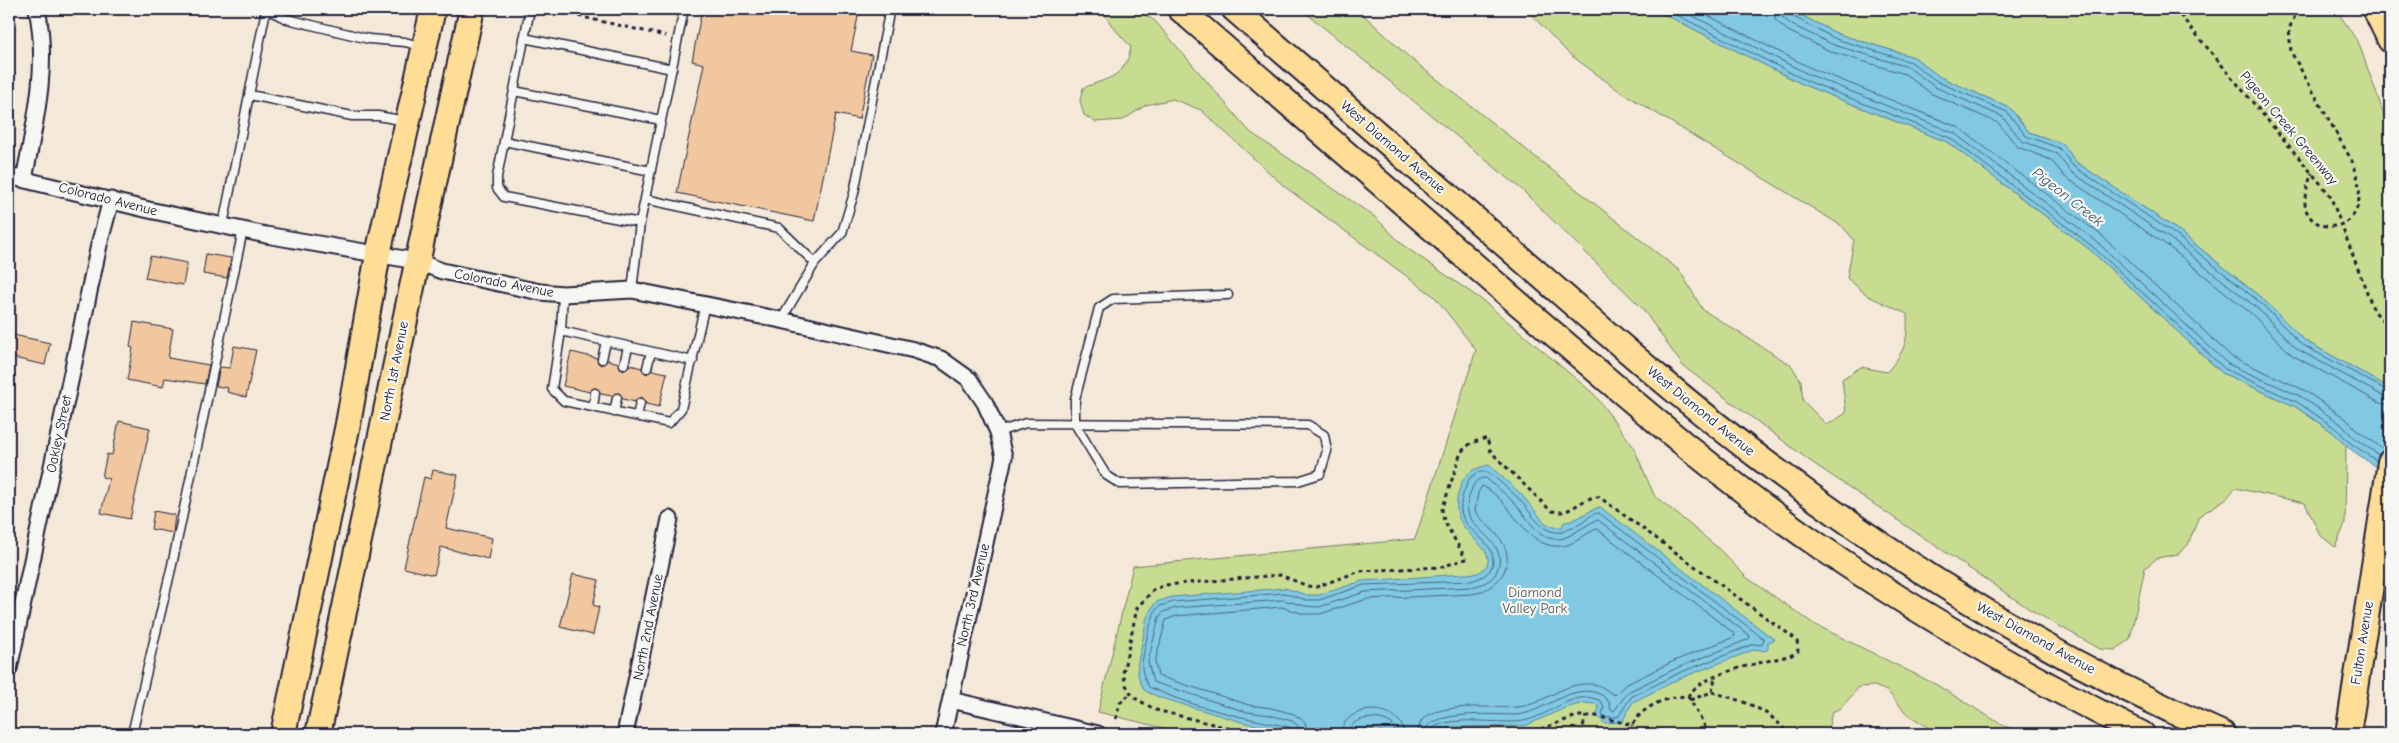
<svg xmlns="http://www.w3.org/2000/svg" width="2399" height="743" font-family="'Comic Neue',sans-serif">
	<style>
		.green { fill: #c8dc91; stroke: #757f66 }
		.water { fill: #81c8e2; stroke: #5b869f }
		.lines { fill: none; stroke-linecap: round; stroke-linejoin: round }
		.shore { stroke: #48647e; stroke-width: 1 }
		.building { fill: #f0c79f; stroke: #22223b }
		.service-casing { stroke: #22223b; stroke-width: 11 }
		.minor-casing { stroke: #22223b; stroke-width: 19 }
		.primary-casing { stroke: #22223b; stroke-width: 28 }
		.path { stroke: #22223b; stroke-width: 3; stroke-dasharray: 4 4; stroke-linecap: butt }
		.service { stroke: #f6f6f2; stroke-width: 8 }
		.minor { stroke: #f6f6f2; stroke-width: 15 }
		.primary { stroke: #fedd96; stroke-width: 24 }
		.labels { text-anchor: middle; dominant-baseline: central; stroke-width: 4.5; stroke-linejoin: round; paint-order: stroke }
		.street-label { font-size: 14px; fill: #22223b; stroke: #f6f6f2 }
		.park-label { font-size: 14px; fill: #545a55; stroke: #f6f6f2 }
		.water-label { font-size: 15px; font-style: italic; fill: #3e546d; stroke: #f6f6f2 }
	</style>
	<rect width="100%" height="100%" fill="#f4e8d9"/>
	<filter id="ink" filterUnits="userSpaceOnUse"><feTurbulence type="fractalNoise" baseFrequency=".02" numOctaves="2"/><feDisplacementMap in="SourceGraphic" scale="10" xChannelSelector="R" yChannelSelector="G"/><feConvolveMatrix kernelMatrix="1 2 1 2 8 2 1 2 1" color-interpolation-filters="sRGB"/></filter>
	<g filter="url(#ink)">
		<path class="green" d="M1102 9H1136L1155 21 1250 132 1375 217 1404 246 1482 300 1594 394 1633 446 1654 495 1718 548 1746 577 1814 624 1935 684 2004 726 2028 734H1938L1906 713 1887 691 1874 686 1859 687 1841 708 1832 712 1827 734H1188L1098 712 1133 566 1415 539 1476 350 1435 297 1285 187 1201 110 1173 99 1146 105 1123 120 1095 122 1084 115 1080 101 1083 88C1110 77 1125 78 1131 47L1112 26Z
			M1301 9H1357L1410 58 1680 271 1703 310 1791 365 1801 381 1803 401 1827 425 1846 413 1842 379 1861 367 1887 372C1905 351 1908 342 1907 314L1868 296 1847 278 1854 240 1842 226 1618 90 1568 53 1526 9H1654L1804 85 1947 142 2089 249 2222 373 2294 406 2334 433 2346 446 2345 524 2335 547 2320 535 2305 503 2235 488 2227 498 2199 516 2188 545 2178 554 2157 558 2145 568 2130 639 2115 650 2100 649 2031 610 1810 461 1683 366 1642 308 1520 188Z
			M1789 9H2336L2359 44 2388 126 2390 142V388L2304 340 2265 301 2179 231 2076 162 2063 144 2029 132 2010 108 1940 77 1914 57 1838 34Z"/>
		<path class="water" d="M1654 9H1789L1838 34 1914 57 1940 77 2010 108 2029 132 2063 144 2076 162 2179 231 2265 301 2304 340 2390 388V477L2346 446 2334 433 2294 406 2222 373 2089 249 1947 142 1804 85Z
			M1489 465 1522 495 1545 523 1554 527H1562L1564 522C1578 521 1586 511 1600 507L1775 640 1768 642V649L1765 651 1756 649 1681 678 1633 702 1622 722 1604 723 1596 715 1599 708 1596 704 1584 703 1565 708 1525 726 1455 727 1440 730 1433 734H1388L1376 729 1348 734H1305L1245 723 1161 698 1145 691C1132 669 1139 661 1143 638 1147 620 1144 618 1156 602L1172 597 1285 588 1307 595H1319L1362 581 1478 573C1484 569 1489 565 1488 558 1487 552 1484 549 1480 545 1461 525 1451 516 1460 487 1465 472 1474 468 1489 465Z"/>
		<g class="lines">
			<path class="shore" d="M1665 9 1805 80 1950 138 2092 246 2225 369 2297 402 2337 429 2349 442 2377 461
				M1679 9 1808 74 1954 133 2096 241 2228 364 2300 396 2341 424 2353 437 2379 455
				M1695 9 1811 68 1958 127 2101 235 2232 357 2304 390 2345 418 2358 431 2385 450
				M1773 9 1776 21 1788 31 1832 52 1905 74 1932 94 1998 123 2018 147 2051 160 2065 177 2168 246 2253 315 2292 355 2380 403 2390 405
				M1780 9 1782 17 1792 25 1834 45 1908 67 1935 87 2003 117 2022 141 2056 153 2070 171 2172 240 2258 309 2297 349 2383 396 2390 398
				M1787 9 1788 14 1836 39 1911 62 1938 82 2007 112 2026 136 2059 148 2073 166 2176 235 2262 304 2301 344 2390 392
				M1294 734 1290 727C1244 718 1191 707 1149 687 1145 681 1143 675 1142 668 1141 660 1152 612 1158 607 1161 605 1169 604 1173 602L1284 593 1306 600H1319L1364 585 1471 581C1480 578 1489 575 1492 566 1499 543 1468 534 1462 515 1458 503 1465 488 1470 478L1478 472H1488C1498 480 1509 489 1518 498 1532 512 1540 535 1563 532 1568 527 1572 528 1578 525 1587 521 1589 514 1599 513L1764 639 1762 645 1754 644 1679 673 1631 697 1618 717H1605L1602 714 1604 706 1599 700C1572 689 1549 717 1523 721 1499 725 1451 714 1432 729L1431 734
				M1300 734 1298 726 1292 721 1270 715 1247 712 1153 682 1148 662 1159 617 1163 612 1175 608 1283 600 1305 606 1319 607 1365 592 1471 587C1481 585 1493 581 1497 571 1508 544 1478 535 1469 515 1465 507 1469 496 1472 488 1475 481 1479 478 1486 478 1495 486 1505 493 1513 502 1528 516 1539 545 1564 538 1573 535 1593 520 1598 520L1750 636 1749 639 1677 668 1628 692 1614 711 1611 710 1609 702 1602 695C1572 680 1544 714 1515 715 1496 715 1426 709 1424 734
				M1308 734 1305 722 1294 714 1271 708 1249 705 1158 676 1155 662 1166 620 1176 616 1282 607 1304 614H1320L1367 599 1472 594C1497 590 1518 565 1501 540 1494 529 1482 522 1475 511L1478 493 1482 486C1513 500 1525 551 1563 546 1576 544 1588 531 1597 529L1735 634 1734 637 1674 661 1625 685 1615 695C1602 689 1603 683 1584 684 1559 685 1541 706 1518 707 1492 709 1439 701 1421 721L1417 734
				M1341 734C1342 703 1402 701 1404 734
				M1348 734C1350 715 1379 715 1392 724L1396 734"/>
		</g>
		<path class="building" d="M702 9H844L859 12 851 51 872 55 859 119 836 114 814 221 677 193 704 64 692 61Z
			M206 254 231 258 227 278 203 274Z
			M150 256 187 263 183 285 145 278Z
			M134 322 173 329 168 358 209 365 205 384 165 378 163 387 127 380 133 348 130 347Z
			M9 334 50 343 45 365 9 357Z
			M234 346 256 350 246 397 227 392 228 388 216 386 220 367 230 368Z
			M571 352 597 358 598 363 601 365 608 360 619 363 620 368 623 370 630 365 642 368 646 374 652 370 667 373 659 407 646 404 644 399 641 397 635 402 623 399 619 393 612 396 601 394 596 388 590 392 563 386Z
			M119 421 150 428 130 519 101 513 109 479 102 477 107 454 112 455Z
			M433 470 458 475 446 528 492 538 488 559 441 547 434 575 404 568 424 477 431 479Z
			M154 511 175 515 173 533 151 529Z
			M573 574 599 580 593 605 599 607 593 635 560 627Z"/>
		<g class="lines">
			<g class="service-casing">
				<path id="service" d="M266 9 287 19 369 39 405 42 423 47
					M530 9 497 177V188L504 197 640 223
					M524 38 672 69
					M514 91 661 120
					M250 95 352 116H378L406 121
					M504 141 651 171
					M645 199 779 228 815 263
					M223 225 266 10
					M632 290 640 223 684 9
					M563 294 561 331 552 389 564 401 669 423 681 409 705 304
					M781 320 815 263 842 233 854 193 889 13 888 9
					M561 331 693 361
					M602 359 606 342
					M624 364 628 347
					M647 368 651 352
					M593 407 595 393
					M614 412 617 398
					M637 416 640 403
					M998 432 1026 423 1308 425 1324 435 1327 451 1320 474 1298 481 1120 484 1106 475 1075 424V399L1099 308 1113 299 1228 295
					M132 734 172 565 243 230"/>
			</g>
			<g class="minor-casing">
				<path id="minor" d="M9 176 149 210 266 235 416 261 442 271 540 292 563 294 632 290 781 320 914 350 941 359 969 379 985 403 998 432 1004 457 943 734
					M24 179C35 123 49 66 37 9
					M9 669 99 245 111 200
					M951 700 1098 734
					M625 734 670 519"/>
			</g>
			<g class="primary-casing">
				<path id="primary" d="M1180 9C1293 107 1406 205 1519 304 1617 388 1715 475 1822 548 1924 617 2031 678 2142 734
					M1234 9C1329 91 1424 174 1519 257 1599 326 1677 396 1761 459 1904 567 2060 663 2223 734
					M2375 9 2390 40
					M283 734 348 424 378 254 433 9
					M318 734C370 493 418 250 472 9
					M2348 734 2390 462"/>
			</g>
			<path class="path" d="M547 9 666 36
				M2175 9 2330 195 2374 311 2390 327
				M2298 9 2289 29 2291 52 2353 163C2381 239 2306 239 2305 203 2304 193 2309 182 2312 173
				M1712 692C1742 701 1769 708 1788 734
				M1688 696 1709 734
				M1690 700 1712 692 1715 678
				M1116 719 1120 703 1131 693
				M1252 734 1156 710 1133 697 1126 685 1123 673 1137 608 1153 590 1165 585 1280 575 1308 586 1316 587 1360 571 1441 567 1466 559 1444 521 1442 510 1461 452 1471 443 1487 438 1490 450 1496 457 1550 510C1570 519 1580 496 1599 497L1797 640 1798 651 1792 655C1763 663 1705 671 1688 696 1666 697 1644 705 1632 725L1596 716H1577L1527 734
				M1581 734 1586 716
				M1630 734 1632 725"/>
			<use href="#service" class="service"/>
			<use href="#minor" class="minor"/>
			<use href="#primary" class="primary"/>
		</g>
	</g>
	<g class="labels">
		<g class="street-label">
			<text transform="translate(2289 128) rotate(50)">Pigeon Creek Greenway</text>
			<text transform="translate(1393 147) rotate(41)">West Diamond Avenue</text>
			<text transform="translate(108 199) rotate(14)">Colorado Avenue</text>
			<text transform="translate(504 283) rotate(11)">Colorado Avenue</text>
			<text transform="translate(394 371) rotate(-79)">North 1st Avenue</text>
			<text transform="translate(1701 411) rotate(39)">West Diamond Avenue</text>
			<text transform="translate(59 434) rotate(-78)">Oakley Street</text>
			<text transform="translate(973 595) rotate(-77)">North 3rd Avenue</text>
			<text transform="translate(648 627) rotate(-79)">North 2nd Avenue</text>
			<text transform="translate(2036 638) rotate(29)">West Diamond Avenue</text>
			<text transform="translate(2362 643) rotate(-81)">Fulton Avenue</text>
		</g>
		<g class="park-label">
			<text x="1535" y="592">Diamond<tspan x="1535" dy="16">Valley Park</tspan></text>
		</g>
		<g class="water-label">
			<text transform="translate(2068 197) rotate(38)">Pigeon Creek</text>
		</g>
	</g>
	<rect width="2399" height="743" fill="none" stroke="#f6f6f2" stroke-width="30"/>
	<rect x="15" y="15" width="2369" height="713" fill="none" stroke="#22223b" stroke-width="2" filter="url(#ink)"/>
</svg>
